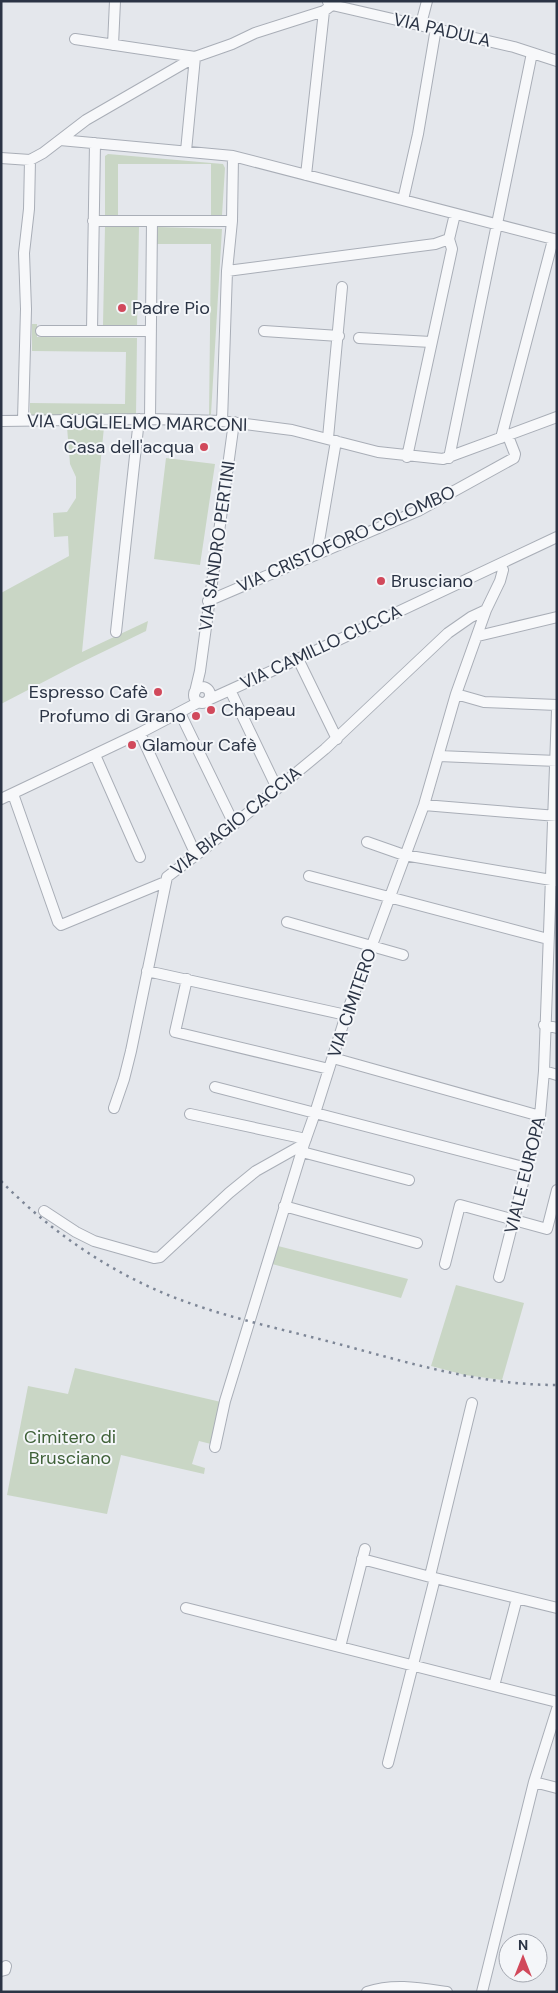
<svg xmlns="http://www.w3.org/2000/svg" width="558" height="1993" font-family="'DM Sans',sans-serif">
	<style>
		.green { fill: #c9d6c5 }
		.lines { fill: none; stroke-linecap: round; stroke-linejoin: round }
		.minor-casing { stroke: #a9aeb7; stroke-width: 12 }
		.minor { stroke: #f7f8fa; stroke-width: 10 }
		.rail { stroke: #7d8696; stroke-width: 2.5; stroke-dasharray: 2.5 5; stroke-linecap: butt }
		.poi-dot { fill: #d1495b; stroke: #f4f6f9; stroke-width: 2 }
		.labels { text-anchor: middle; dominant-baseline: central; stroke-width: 4; stroke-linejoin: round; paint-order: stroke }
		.street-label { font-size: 18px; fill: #2b3445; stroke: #f4f6f9 }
		.poi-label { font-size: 18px; fill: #2b3445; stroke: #f4f6f9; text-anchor: start }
		.park-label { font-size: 18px; fill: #3f6138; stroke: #f4f6f9 }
	</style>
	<rect width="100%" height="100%" fill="#e4e7ec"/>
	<path class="green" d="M108 154 223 164 225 168 222 215H211V164H118V215H105V156Z
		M105 227H139L137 326 103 325Z
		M158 227 222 229 211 414 209 416 211 244H156Z
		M32 324H37V337L137 338 136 416 30 415V403L125 404 126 352 32 351Z
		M67 427H104L82 652 148 621 146 631 76 665 1 704V593L69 556 68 536 54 537 53 513 67 512 76 498V477L70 464Z
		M166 458 215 464 200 565 154 559Z
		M278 1246 408 1279 401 1298 272 1264Z
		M456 1285 524 1303 502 1380 465 1375 431 1366Z
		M75 1368 221 1402 211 1444 199 1441 192 1464 205 1468 204 1474 121 1455 107 1514 7 1495 28 1386 68 1394Z"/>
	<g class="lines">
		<g class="minor-casing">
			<path id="minor" d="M328 2 332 5 514 47 557 61
				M421 24 427 1
				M75 39 195 57
				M113 45 115 1
				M60 140 233 156 557 240
				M186 151 195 57
				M1 158 30 160 43 153 86 120 195 57 232 44 255 33 324 11 332 5
				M306 175 324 11
				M403 200 418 134 436 28
				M93 221H232
				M227 271 435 244 449 239
				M41 331H151
				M92 331 95 143
				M264 331 339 336
				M359 338 431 342
				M150 419 152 221
				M23 420 26 309 24 253 29 209 30 160
				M1 421 150 419 222 421 292 430 378 452 443 459 557 417
				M222 421 227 271 232 221 233 156
				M328 438 342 287
				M501 438 553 240
				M407 457 452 249 449 239 455 214
				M449 458 532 53
				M317 553 336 441
				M208 601 418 511 514 458 515 454 508 436
				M116 632 139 419
				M478 636 557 617
				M298 659 337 739
				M194 695a8 8 0 1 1 16 0a8 8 0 1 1-16 0Z
				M230 690 275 784
				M195 692 200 671 234 422
				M456 694 484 702 557 705
				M208 700 298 659 557 537
				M180 713 234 824
				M140 733 196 855
				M95 755 140 857
				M439 756 557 761
				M13 794 58 922 61 925 165 882
				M1 799 140 733 199 702
				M424 805 557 816
				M367 842 404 855 557 881
				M309 876 548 939
				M287 922 403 955
				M147 971 346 1015
				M187 979 175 1032 329 1069
				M544 1025 557 1028
				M333 1058 540 1116
				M544 1071 557 1075
				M215 1087 527 1168
				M114 1108 124 1079 131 1051 167 877 208 846 325 749 448 633 471 617 486 610
				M190 1114 306 1139
				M302 1152 409 1180
				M284 1206 417 1243
				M44 1211 76 1232 94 1241 154 1258 160 1257 229 1193 256 1171 304 1144
				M445 1264 460 1205 547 1229 557 1190
				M499 1277 540 1116 544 1071 557 711
				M215 1447 225 1401 304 1144 315 1113 346 1015 424 805 456 694 486 610 500 581 503 570 500 564
				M362 1559 434 1578
				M430 1576 472 1403
				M186 1608 557 1702
				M340 1647 365 1549
				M494 1686 516 1602
				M388 1763 435 1578 557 1608
				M534 1782 557 1788
				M1 1971 5 1970 6 1966
				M367 1992C394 1983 420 1988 447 1992
				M482 1992 534 1782 557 1709"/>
		</g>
		<use href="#minor" class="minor"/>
		<path class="rail" d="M1 1181C49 1230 105 1269 168 1295 225 1318 287 1330 346 1346 416 1365 484 1385 557 1385"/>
	</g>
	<g class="poi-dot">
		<circle cx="122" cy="308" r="5"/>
		<circle cx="204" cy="447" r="5"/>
		<circle cx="381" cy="581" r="5"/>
		<circle cx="158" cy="692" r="5"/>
		<circle cx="211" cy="710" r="5"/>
		<circle cx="196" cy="716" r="5"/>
		<circle cx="132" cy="745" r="5"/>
	</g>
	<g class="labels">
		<g class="street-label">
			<text transform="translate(442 30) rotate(13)">VIA PADULA</text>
			<text transform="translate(137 423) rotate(1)">VIA GUGLIELMO MARCONI</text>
			<text transform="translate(346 539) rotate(-24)">VIA CRISTOFORO COLOMBO</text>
			<text transform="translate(217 546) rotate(-82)">VIA SANDRO PERTINI</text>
			<text transform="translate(321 647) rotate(-25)">VIA CAMILLO CUCCA</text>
			<text transform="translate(236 821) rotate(-39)">VIA BIAGIO CACCIA</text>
			<text transform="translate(352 1003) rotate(-71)">VIA CIMITERO</text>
			<text transform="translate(525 1175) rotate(-76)">VIALE EUROPA</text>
		</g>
		<g class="poi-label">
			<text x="132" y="308">Padre Pio</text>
			<text x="194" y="447" text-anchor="end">Casa dell'acqua</text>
			<text x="391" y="581">Brusciano</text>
			<text x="148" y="692" text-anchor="end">Espresso Cafè</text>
			<text x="221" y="710">Chapeau</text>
			<text x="186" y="716" text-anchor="end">Profumo di Grano</text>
			<text x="142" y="745">Glamour Cafè</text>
		</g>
		<g class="park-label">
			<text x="70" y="1437">Cimitero di<tspan x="70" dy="21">Brusciano</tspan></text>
		</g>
	</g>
	<rect width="558" height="1993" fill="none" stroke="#2b3445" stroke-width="5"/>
	<g transform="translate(523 1958)"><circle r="24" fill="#f4f6f9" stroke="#a4a8b1"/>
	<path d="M0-4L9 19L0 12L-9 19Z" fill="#d1495b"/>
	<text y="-8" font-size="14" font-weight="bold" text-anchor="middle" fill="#2b3445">N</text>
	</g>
</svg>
